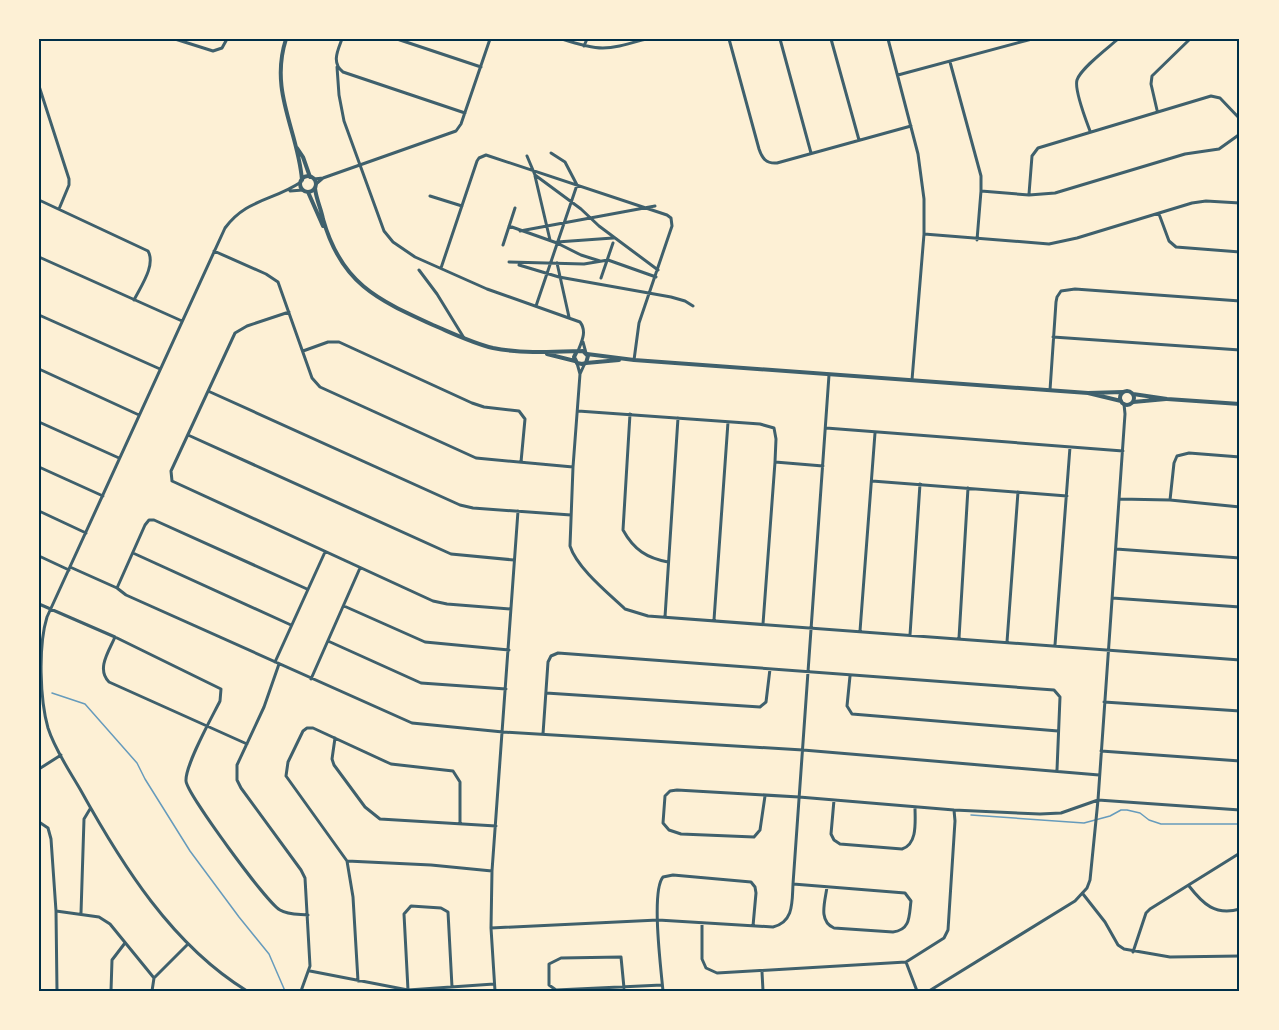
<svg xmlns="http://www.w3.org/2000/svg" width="1279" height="1030" font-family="Jost,sans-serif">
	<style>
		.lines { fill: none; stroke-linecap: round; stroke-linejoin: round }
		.stream { stroke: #669bbc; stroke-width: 1.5 }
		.minor { stroke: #3f606c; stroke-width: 3 }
		.tertiary { stroke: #3f606c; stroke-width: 4 }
		.neatline { fill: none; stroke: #003049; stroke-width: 2 }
	</style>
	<rect width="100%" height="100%" fill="#fdf0d5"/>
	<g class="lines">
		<path class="stream" d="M52 693 85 704 137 763 145 779 190 851 239 917 269 954 285 991
			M971 815 1084 823 1110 816 1121 810H1127L1140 813 1149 820 1161 824H1240"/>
		<path class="minor" d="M175 39 213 51 222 48 227 39
			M342 39C338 50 331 63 343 72L465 113
			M397 39 481 67
			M562 39C602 52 606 50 646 39
			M729 39 759 149C762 158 766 164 777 163L911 126
			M780 39 811 153
			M831 39 859 140
			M888 39 918 154 924 199V234L912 380
			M1237 39 1240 42
			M39 40 41 39
			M584 46 587 39
			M950 62 981 176V191L977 240
			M337 67 339 95 344 121 384 231 393 242 415 257 487 289 580 322C587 331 582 341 578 351
			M898 75 1032 39
			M39 86 69 179V185L59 209
			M1157 110 1151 84 1152 76 1190 39
			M1090 131C1086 120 1074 90 1077 80 1081 68 1108 48 1118 39
			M527 156 535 175 581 209 599 226 658 270
			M535 176 550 240
			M314 179 323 178 456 131 461 124 490 39
			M316 184 323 178
			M290 191 303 190
			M981 191 1029 195 1055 193 1185 154 1219 149 1240 134
			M1029 194 1032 156 1038 148 1211 96 1220 98 1240 119
			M430 196 462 206
			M39 200 148 251C156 265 141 286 134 300
			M1159 214 1169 241 1176 247 1240 252
			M509 226 557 243 581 255 600 261
			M520 231 655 206
			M924 234 1049 244 1077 238 1192 203 1206 201 1240 203
			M557 242 613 238
			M503 245 515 208
			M214 251 266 274 278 282 312 378 320 387 476 458 573 467
			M39 257 182 321
			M509 262 584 264 608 260 656 277
			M557 263 569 317
			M519 265 559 277 671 297 685 301 693 306
			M441 268 477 161 479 158 486 155 667 215 671 218 672 226 639 323 634 360
			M419 270 437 294 464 338
			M601 278 613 243
			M536 306 577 185 565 162 551 153
			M289 312 247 326 235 333 171 471 172 481 433 601 447 604 511 609
			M39 315 160 369
			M1053 337 1240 350
			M583 342 586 353
			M303 351 328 342H339L472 403 484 407 519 411 525 419 521 462
			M577 363 580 374 573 467 570 546C577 568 608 593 625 609L648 616 1240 660
			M39 369 139 415
			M580 374 585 363
			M1050 390 1056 302 1057 297 1061 291 1075 289 1240 301
			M208 391 460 505 473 508 571 515
			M578 411 760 424 774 428 776 439 775 462 763 624
			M630 414 623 530C634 550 647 558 668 562
			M39 422 119 458
			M826 428 1123 451
			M188 435 451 554 514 560
			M775 462 823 466
			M39 467 103 496
			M872 481 1067 496
			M1119 499 1170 500 1240 507
			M1170 500 1174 463 1177 456 1189 453 1240 457
			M39 511 86 533
			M1116 549 1240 558
			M133 553 291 625
			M39 556 69 570
			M70 567 117 588 126 595 412 723 503 732 803 750 1099 775
			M117 588 145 525 149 520H154L307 589
			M1112 598 1240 607
			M39 604 115 637 221 689 220 701C212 717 185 765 186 781 187 794 267 903 280 910 288 915 299 914 308 915
			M344 606 425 642 509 650
			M665 617 678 418
			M714 620 728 422
			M860 631 875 433
			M910 635 920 484
			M115 637C109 651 96 669 109 682L247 744
			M959 638 968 488
			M328 641 421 683 506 689
			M1007 642 1018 492
			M1055 645 1070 447
			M275 662 325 552
			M279 664 264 707 237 765V780L241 788 301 870 305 878 310 966 301 991
			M850 676 847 706 852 714 1058 731
			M311 679 360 568
			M546 693 760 707 766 702 770 669
			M1104 702 1240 711
			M543 734 548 662 551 656 558 653 1054 690 1060 697 1057 770
			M335 738 332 759 334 765 365 807 380 819 496 826
			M1101 751 1240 761
			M39 769 61 755
			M765 796 760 830 754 837 681 834 669 830 663 823 665 796 670 791 677 790 799 797 954 810 1040 814 1061 813 1098 800 1240 810
			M834 800 831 834 834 840 840 844 902 849C918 844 915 821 915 807
			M39 822 48 828 51 839 56 911 57 991
			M347 861 431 865 492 871
			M793 884 905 893 911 901C909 915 911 930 893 932L834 928C818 921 825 902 827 887
			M1189 886C1203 904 1215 916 1240 909
			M1083 894 1105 922 1118 945 1124 949 1170 957 1240 956
			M56 911 99 917 110 924 154 978
			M81 913 84 819 90 809
			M702 923V959L706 968 717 973 906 962 944 938 948 930 955 821 954 810
			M491 928 658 920 773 927C794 922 792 902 793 884L829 375
			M1133 952 1146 913 1150 909 1240 853
			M906 962 917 991
			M310 971 408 990 494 984
			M762 972 763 991
			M358 981 353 897 347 861 286 776 288 762 303 731 307 728H313L391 764 453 771 460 782V823
			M624 988 621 957 561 958 549 964V985L556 990 662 985
			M408 990 404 914 411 906 441 908 448 912 452 987
			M111 991 112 960 125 943
			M152 991 154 978 188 944
			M247 991C172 945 122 865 80 789 69 770 55 750 48 728 40 700 38 646 47 617L225 228C246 199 273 201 301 182
			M495 991 491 928 492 871 518 511
			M663 991C661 969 651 891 663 877L673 875 751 882 755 887 756 893 753 926
			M929 991 1075 901 1087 888 1090 880 1098 800 1125 414 1124 404"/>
		<path class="tertiary" d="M286 39C269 92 298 130 302 180
			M297 148 303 157 310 177
			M300 184a8 8 0 1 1 16 0a8 8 0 1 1-16 0Z
			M315 188C316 199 321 208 323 219 341 283 376 299 433 325 452 333 472 343 493 348 523 354 553 352 583 351L588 356 586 363 582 364 577 363 574 357 576 353
			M308 192 323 226
			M547 354 575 361
			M587 354 634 360 1088 393 1123 392
			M586 363 619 360
			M1120 398a7 7 0 1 1 14 0a7 7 0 1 1-14 0Z
			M1088 393 1121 401
			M1133 394 1167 399 1240 404
			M1133 402 1166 399"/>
	</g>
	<rect width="1279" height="1030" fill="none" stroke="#fdf0d5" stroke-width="81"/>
	<rect x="40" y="40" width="1198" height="950" class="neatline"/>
</svg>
